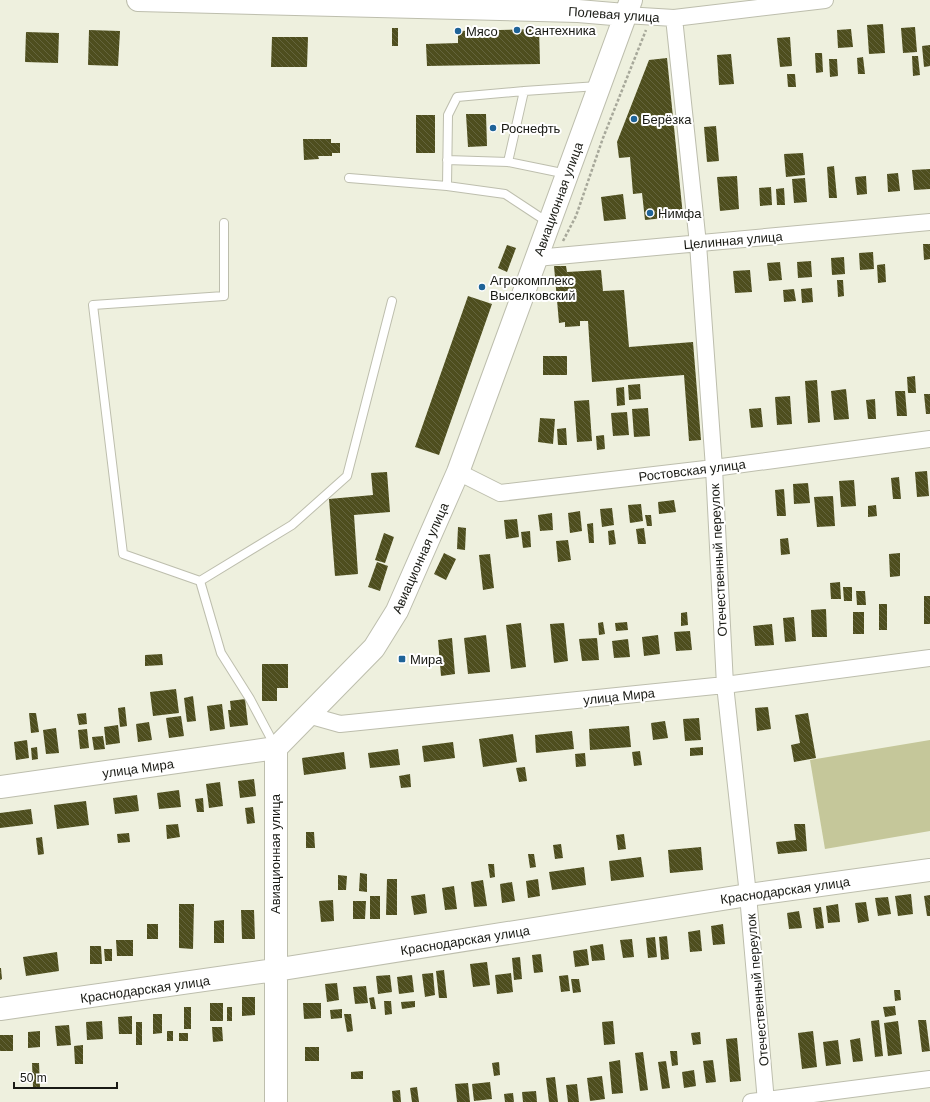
<svg xmlns="http://www.w3.org/2000/svg" width="930" height="1102" font-family="Arial,sans-serif">
<style>
.green{fill:#c5c79a}
.building{fill:url(#building-back-hatch)}
.lines{fill:none;stroke-linecap:round;stroke-linejoin:round}
.lane-casing{stroke:#bdbead;stroke-width:10}
.street-casing{stroke:#bdbead;stroke-width:18}
.secondary-casing{stroke:#bdbead;stroke-width:24}
.path{stroke:#a7a89a;stroke-width:2.5;stroke-dasharray:3 2;stroke-linecap:butt}
.lane{stroke:#fff;stroke-width:8}
.street{stroke:#fff;stroke-width:16}
.secondary{stroke:#fff;stroke-width:22}
.poi-dot{fill:#1f6398;stroke:#fff;stroke-width:1.5}
.labels{text-anchor:middle;stroke-width:4;stroke-linejoin:round;paint-order:stroke}
.street-label{font-size:13px;fill:#191a14;stroke:#fff}
.poi-label{font-size:13px;fill:#191a14;stroke:#fff;text-anchor:start}
</style>
<defs>
<pattern id="building-back-hatch" width="6" height="6" patternUnits="userSpaceOnUse"><rect width="6" height="6" fill="#4e4e1e"/><path d="M-1 5l2 2M0 0l6 6M5-1l2 2" fill="none" stroke="#64643d"/></pattern>
</defs>
<rect width="100%" height="100%" fill="#eef0de"/>
<path class="green" d="M930,740V831L825,849L810,760Z"/>
<path class="building" d="M883,24L885,53L869,54L867,25Z
M915,27L917,52L903,53L901,28Z
M392,28H398V46H392Z
M539,29L540,64L427,66L426,44L458,43V31Z
M851,29L853,47L838,48L837,30Z
M89,30L120,31L118,66L88,65Z
M26,32L59,33L58,63L25,62Z
M272,37H308L307,67H271Z
M790,37L792,66L780,67L777,38Z
M930,45V66L924,67L922,46Z
M815,53H822L823,72L816,73Z
M731,54L734,84L719,85L717,55Z
M912,56H918L920,75L913,76Z
M863,57L865,74H858L857,58Z
M667,58L683,216L645,220L642,193L633,194L630,157L619,158L617,142L649,60Z
M829,59H837L838,76L830,77Z
M787,74H795L796,87H788Z
M466,114H486L487,146L468,147Z
M416,115H435V153H416Z
M716,126L719,161L707,162L704,127Z
M303,139H331V143H340V153H332V156H318L319,159L304,160Z
M803,153L805,175L786,177L784,154Z
M834,166L837,198H829L827,167Z
M930,169V189L914,190L912,170Z
M898,173L900,191L888,192L887,174Z
M737,176L739,209L720,211L717,177Z
M866,176L867,194L857,195L855,177Z
M805,178L807,202L794,203L792,179Z
M771,187L772,205L760,206L759,188Z
M784,188L785,205H777L776,189Z
M623,194L626,219L604,221L601,197Z
M923,244H930V259L924,260Z
M507,245L516,248L507,272L498,268Z
M873,252L874,269L860,270L859,253Z
M844,257L845,274L832,275L831,258Z
M811,261L812,277L798,278L797,262Z
M780,262L782,280L769,281L767,263Z
M885,264L886,282L878,283L877,265Z
M554,266H566L567,272L601,270L603,291L624,290L629,347L693,342L701,440L689,441L684,375L592,382L588,321H580V326L565,327V322L559,323Z
M750,270L752,292L735,293L733,271Z
M837,280H843L844,296L838,297Z
M812,288L813,302L802,303L801,289Z
M794,289L796,301L784,302L783,290Z
M468,296L492,304L439,455L415,447Z
M543,356H567V375H543Z
M915,376L916,393H908L907,377Z
M817,380L820,422L808,423L805,381Z
M640,384L641,399L629,400L628,385Z
M624,387L625,405L617,406L616,388Z
M846,389L849,419L834,420L831,391Z
M895,391H905L907,416H897Z
M924,394H930V414H926Z
M790,396L792,424L777,425L775,397Z
M875,399L876,419H868L866,400Z
M589,400L592,441L577,442L574,401Z
M648,408L650,436L634,437L632,409Z
M761,408L763,427L751,428L749,409Z
M627,412L629,435L613,436L611,413Z
M540,418L555,419L553,444L538,442Z
M566,428L567,445H558L557,429Z
M604,435L605,449L597,450L596,436Z
M927,471L929,496L917,497L915,472Z
M387,472L390,512L354,515L358,574L335,576L329,499L373,495L371,473Z
M899,477L901,499H893L891,478Z
M854,480L856,506L841,507L839,481Z
M808,483L810,503L794,504L793,484Z
M784,489L786,516H777L775,490Z
M833,496L835,526L817,527L814,497Z
M674,500L676,512L659,514L658,502Z
M641,504L643,521L630,523L628,505Z
M876,505L877,516L868,517V506Z
M612,508L614,525L602,527L600,509Z
M580,511L582,531L570,533L568,513Z
M552,513L553,530L540,531L538,515Z
M645,515H651L652,526H647Z
M517,519L519,537L506,539L504,520Z
M593,523L594,543H589L587,524Z
M458,527L466,528L465,550L457,549Z
M644,528L646,544H638L636,529Z
M614,530L616,544L609,545L608,531Z
M530,531L531,547L523,548L521,532Z
M384,533L394,537L385,563L375,560Z
M788,538L790,554L781,555L780,539Z
M568,540L571,560L558,562L556,541Z
M444,553L456,559L446,580L434,574Z
M900,553V576L890,577L889,554Z
M490,554L494,588L483,590L479,555Z
M377,562L388,566L380,591L368,587Z
M840,582L841,599H831L830,583Z
M843,587H852V601H844Z
M856,591H865L866,605H857Z
M924,596H930V624H924Z
M879,604H887V630H879Z
M826,609L827,637H812L811,610Z
M687,612L688,625L681,626V613Z
M853,612H864V634H853Z
M794,617L796,641L785,642L783,618Z
M603,622L605,634L599,635L598,623Z
M627,622L628,630L616,631L615,623Z
M521,623L526,667L511,669L506,625Z
M564,623L568,661L554,663L550,624Z
M772,624L774,645L755,646L753,626Z
M690,631L692,650L676,651L674,632Z
M486,635L490,672L468,674L464,638Z
M658,635L660,654L644,656L642,637Z
M452,638L455,674L441,676L438,640Z
M597,638L599,660L582,661L579,639Z
M628,639L630,657L614,658L612,641Z
M162,654L163,665L145,666V655Z
M262,664H288V688H277V701H262Z
M176,689L179,713L153,716L150,692Z
M193,696L196,721L187,722L184,698Z
M245,699L248,725L230,727L228,710H231L230,701Z
M222,704L225,729L210,731L207,706Z
M125,707L127,726L120,727L118,708Z
M768,707L771,729L757,731L755,708Z
M29,713H36L39,732L31,733Z
M86,713L87,724L79,725L77,714Z
M808,713L816,758L794,762L791,745L800,743L795,715Z
M181,716L184,736L169,738L166,718Z
M699,718L701,740L685,741L683,719Z
M665,721L668,738L653,740L651,723Z
M149,722L152,740L138,742L136,724Z
M118,725L120,743L106,745L104,727Z
M629,726L631,747L590,750L589,729Z
M56,728L59,753L46,754L43,730Z
M87,729L89,748L80,749L78,730Z
M572,731L574,749L536,753L535,735Z
M513,734L517,762L483,767L479,739Z
M103,736L105,749L94,750L92,737Z
M27,740L29,758L16,760L14,742Z
M453,742L455,758L424,762L422,746Z
M37,747L38,759L32,760L31,748Z
M703,747V755L690,756V748Z
M398,749L400,765L370,768L368,753Z
M640,751L642,765L634,766L632,752Z
M344,752L346,769L304,775L302,758Z
M585,753L586,766L576,767L575,754Z
M525,767L527,781L519,782L516,768Z
M410,774L411,787L401,788L399,776Z
M254,779L256,796L240,798L238,781Z
M220,782L223,806L209,808L206,784Z
M179,790L181,807L159,809L157,793Z
M137,795L139,811L115,814L113,798Z
M203,798L204,812H197L195,799Z
M86,801L89,825L57,829L54,805Z
M253,807L255,823L247,824L245,808Z
M31,809L33,824L0,828V813Z
M178,824L180,837L167,839L166,825Z
M794,824H805L807,851L778,854L776,842L796,840Z
M306,832H314L315,848H306Z
M129,833L130,842L118,843L117,834Z
M624,834L626,849L618,850L616,835Z
M42,837L44,854L38,855L36,838Z
M561,844L563,858L555,859L553,845Z
M701,847L703,870L670,873L668,850Z
M528,854H534L536,867L530,868Z
M641,857L644,877L611,881L609,861Z
M488,864H494L495,877L490,878Z
M584,867L586,885L552,890L549,872Z
M360,873L367,874V892L359,891Z
M338,875L347,876L346,890H338Z
M387,879H397V915H386Z
M538,879L540,896L528,898L526,881Z
M483,880L487,906L474,907L471,882Z
M512,882L515,901L502,903L500,884Z
M454,886L457,909L445,910L442,888Z
M425,894L427,913L414,915L411,896Z
M911,894L913,914L898,916L895,896Z
M930,895V916H927L924,896Z
M370,896H380V919H370Z
M888,897L891,914L878,916L875,898Z
M333,900L334,921L321,922L319,901Z
M353,901H366L365,919H353Z
M866,902L869,921L858,923L855,903Z
M179,904H194L193,949L179,948Z
M838,904L840,922L828,923L826,906Z
M821,907L824,928L816,929L813,908Z
M241,910H254L255,939H242Z
M799,911L802,928L789,929L787,913Z
M224,920V943H214V921Z
M147,924H158V939H147Z
M723,924L725,944L713,945L711,926Z
M700,930L702,951L690,952L688,932Z
M667,936L669,959L661,960L659,937Z
M655,937L657,957L648,958L646,938Z
M632,939L634,957L623,958L620,940Z
M116,940H133V956H117Z
M603,944L605,960L592,961L590,946Z
M90,946H101L102,964H90Z
M104,949H112V961H105Z
M587,949L589,965L575,967L573,951Z
M57,952L59,971L26,976L23,957Z
M541,954L543,972L534,973L532,955Z
M520,957L522,979L514,980L512,958Z
M487,962L490,985L473,987L470,964Z
M0,968H1L2,979L0,980Z
M444,970L447,998H439L436,971Z
M433,973L435,995L425,997L422,974Z
M511,973L513,992L497,994L495,975Z
M390,975L392,992L378,994L376,976Z
M412,975L414,992L399,994L397,977Z
M568,975L570,991L561,992L559,976Z
M571,979H579L581,992L573,993Z
M337,983L339,1000L327,1002L325,984Z
M366,986L368,1003L355,1004L353,987Z
M894,990H900L901,1000L895,1001Z
M242,997H255V1015L242,1016Z
M374,997L376,1009H371L369,998Z
M384,1001H391L392,1014L385,1015Z
M415,1001V1007L402,1009L401,1002Z
M210,1003H223V1021H210Z
M303,1003H321V1018L304,1019Z
M895,1006L896,1015L885,1017L883,1007Z
M184,1007H191V1029H184Z
M227,1007H232V1021H227Z
M342,1009V1018L331,1019L330,1010Z
M153,1014H162V1033L153,1034Z
M344,1014H351L353,1031L347,1032Z
M132,1016V1034H119L118,1017Z
M879,1020L883,1056L875,1057L871,1021Z
M918,1020H926L930,1051L922,1052Z
M102,1021L103,1039L87,1040L86,1022Z
M613,1021L615,1044L604,1045L602,1022Z
M898,1021L902,1054L888,1056L884,1023Z
M136,1022H142V1045H136Z
M69,1025L71,1045L57,1046L55,1026Z
M212,1027H222L223,1041L213,1042Z
M40,1031V1047L28,1048V1032Z
M167,1031H173V1041H167Z
M813,1031L817,1067L802,1069L798,1033Z
M700,1032L701,1044L693,1045L691,1033Z
M179,1033H188V1041H179Z
M0,1035H13V1051H0Z
M737,1038L741,1081L730,1082L726,1039Z
M860,1038L863,1061L853,1062L850,1040Z
M838,1040L841,1064L826,1066L823,1042Z
M83,1045V1064H75L74,1046Z
M305,1047H319V1061H305Z
M670,1051H677L678,1065L672,1066Z
M643,1052L648,1090L640,1091L635,1053Z
M620,1060L623,1093L612,1094L609,1062Z
M713,1060L716,1082L706,1083L703,1061Z
M666,1061L670,1088L662,1089L658,1062Z
M499,1062L500,1075L494,1076L492,1063Z
M32,1063H39L40,1087H33Z
M694,1070L696,1086L684,1088L682,1072Z
M363,1071V1079H351V1072Z
M602,1076L605,1099L590,1101L587,1078Z
M555,1077L558,1102H549L546,1078Z
M490,1082L492,1099L474,1101L472,1084Z
M468,1083L470,1102H457L455,1084Z
M577,1084L579,1102H568L566,1085Z
M417,1087L419,1102H412L410,1088Z
M400,1090L401,1102H393L392,1091Z
M536,1091L537,1102H523L522,1092Z
M513,1093L514,1102H505L504,1094Z"/>
<g class="lines">
<g class="lane-casing">
<path id="lane" d="M447,160L508,162L567,174
M508,162L524,91
M349,178L447,186L505,194L549,223
M447,186L448,115L457,97L524,91L598,86
M224,223V296L93,305L123,554L200,581L292,525L347,476L392,301
M200,581L221,653L250,699L275,746"/>
</g>
<g class="street-casing">
<path id="street" d="M625,15L674,18L825,0
M674,18L698,244L714,468L725,685L748,895L766,1102
M536,258L930,222
M458,472L500,493L714,468L930,439
M308,715L340,724L725,685L930,658
M751,1102L930,1079"/>
</g>
<g class="secondary-casing">
<path id="secondary" d="M138,0L578,11L625,15
M0,787L276,748
M0,1009L275,970L748,895L930,870
M276,1102V748L374,648L397,611L458,472L631,0"/>
</g>
<path class="path" d="M563,241L576,216L603,138L646,30"/>
<use href="#lane" class="lane"/>
<use href="#street" class="street"/>
<use href="#secondary" class="secondary"/>
</g>
<g class="poi-dot">
<circle cx="517" cy="30" r="4"/>
<circle cx="458" cy="31" r="4"/>
<circle cx="634" cy="119" r="4"/>
<circle cx="493" cy="128" r="4"/>
<circle cx="650" cy="213" r="4"/>
<circle cx="482" cy="287" r="4"/>
<rect x="398" y="655" width="8" height="8" rx="2"/>
</g>
<g class="labels">
<g class="street-label">
<text transform="translate(614 14) rotate(4)" y="5">Полевая улица</text>
<text transform="translate(558 199) rotate(-70)" y="5">Авиационная улица</text>
<text transform="translate(733 240) rotate(-5)" y="5">Целинная улица</text>
<text transform="translate(692 470) rotate(-7)" y="5">Ростовская улица</text>
<text transform="translate(420 558) rotate(-66)" y="5">Авиационная улица</text>
<text transform="translate(718 560) rotate(-93)" y="5">Отечественный переулок</text>
<text transform="translate(619 696) rotate(-6)" y="5">улица Мира</text>
<text transform="translate(138 768) rotate(-8)" y="5">улица Мира</text>
<text transform="translate(275 854) rotate(-90)" y="5">Авиационная улица</text>
<text transform="translate(785 890) rotate(-8)" y="5">Краснодарская улица</text>
<text transform="translate(465 940) rotate(-9)" y="5">Краснодарская улица</text>
<text transform="translate(145 989) rotate(-8)" y="5">Краснодарская улица</text>
<text transform="translate(757 990) rotate(-95)" y="5">Отечественный переулок</text>
</g>
<g class="poi-label">
<text x="525" y="35">Сантехника</text>
<text x="466" y="36">Мясо</text>
<text x="642" y="124">Берёзка</text>
<text x="501" y="133">Роснефть</text>
<text x="658" y="218">Нимфа</text>
<text x="490" y="285">Агрокомплекс<tspan x="490" dy="15">Выселковский</tspan></text>
<text x="410" y="664">Мира</text>
</g>
</g>
<path d="M14 1082v6h103v-6" fill="none" stroke="#191a14" stroke-width="2"/>
<text x="20" y="1082" font-size="12" fill="#191a14" stroke="#ffffff" stroke-width="3" paint-order="stroke">50 m</text>
</svg>
